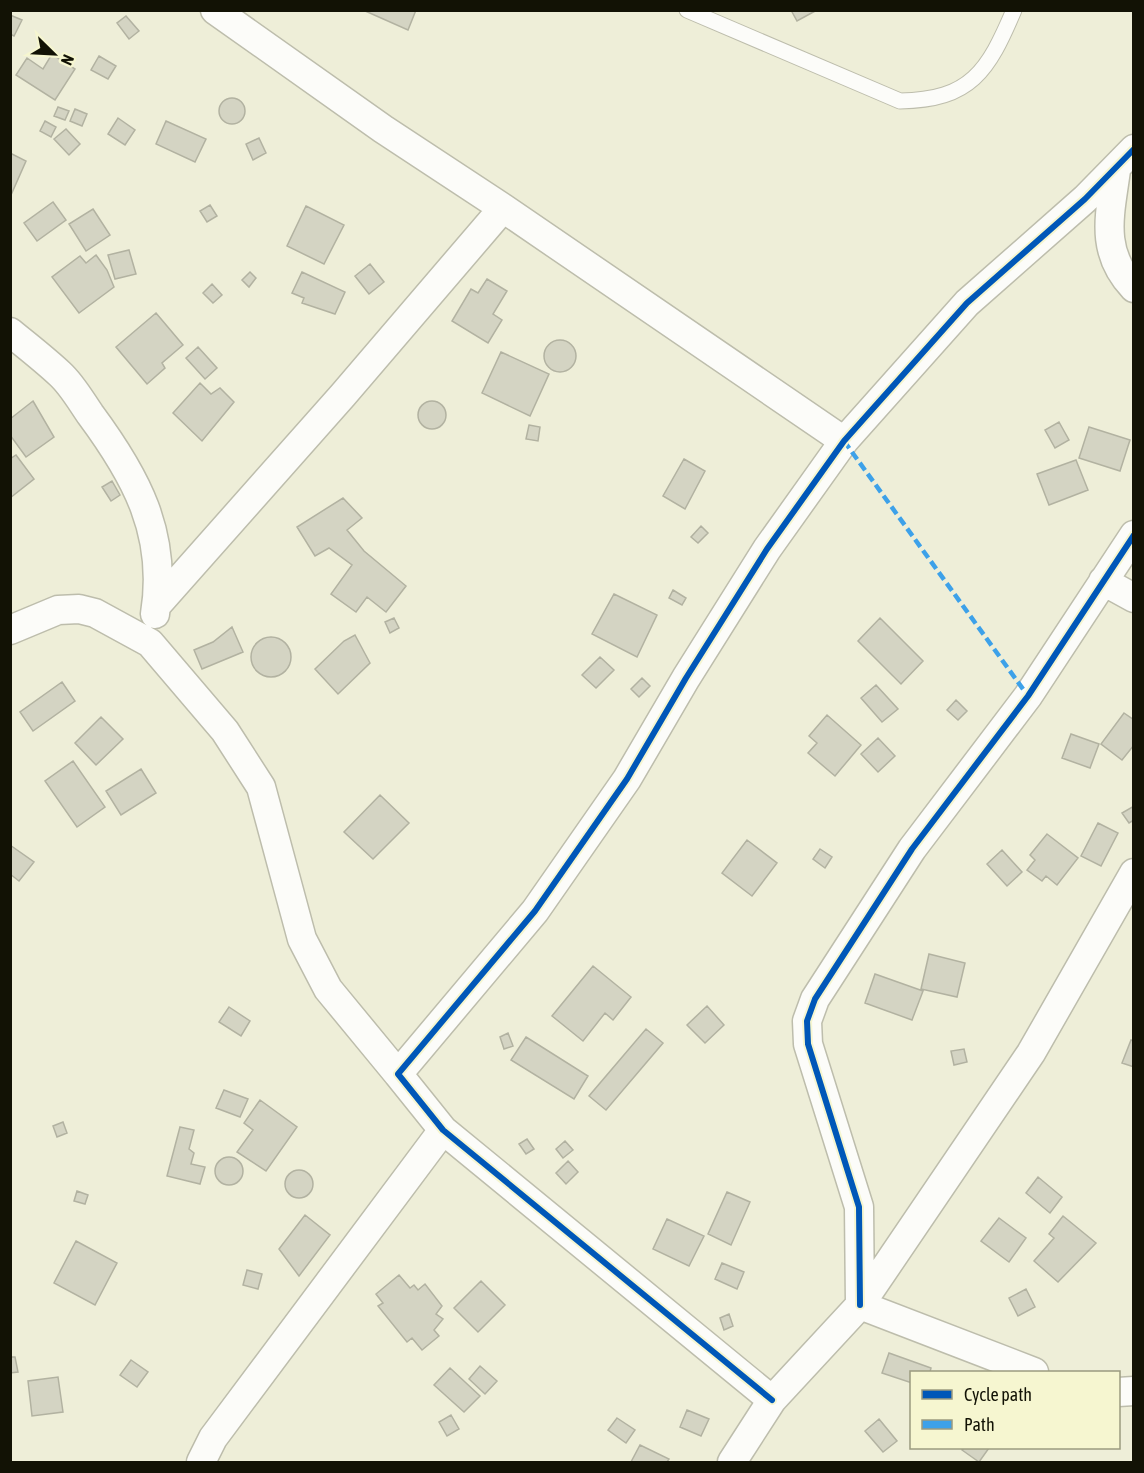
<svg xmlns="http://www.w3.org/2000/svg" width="1144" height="1473" font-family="'Asap Condensed',sans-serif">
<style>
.building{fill:#d4d4c3;stroke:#b2b2a1;stroke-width:1.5}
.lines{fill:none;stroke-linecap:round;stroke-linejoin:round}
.lane-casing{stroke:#bdbdac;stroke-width:17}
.street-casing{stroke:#bdbdac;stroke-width:31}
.lane{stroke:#fcfcf9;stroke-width:15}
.street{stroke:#fcfcf9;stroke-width:28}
.quiet{stroke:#3da1e9;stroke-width:4.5;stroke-dasharray:9 4.5;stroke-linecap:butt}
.cycleway-casing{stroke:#f6f6d0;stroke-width:10}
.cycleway{stroke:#0057b8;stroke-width:6}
</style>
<rect width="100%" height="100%" fill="#eeeed8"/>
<path class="building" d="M363,10H416L408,30Z
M791,10H817L797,21Z
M10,15L22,20L14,36L10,34Z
M126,16L139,31L129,39L117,23Z
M52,54L75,69L55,100L16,75L27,58L43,69Z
M99,56L116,66L108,79L91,70Z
M219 111a13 13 0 1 1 26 0a13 13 0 1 1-26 0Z
M58,107L69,111L65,120L54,116Z
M75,109L87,114L82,126L70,121Z
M118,118L135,130L125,145L108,134Z
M45,121L56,127L51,137L40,131Z
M166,121L206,139L195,162L156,144Z
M66,129L80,144L69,155L54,139Z
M259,138L266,153L253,160L246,144Z
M10,153L26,161L11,195H10Z
M53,202L66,220L37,241L24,223Z
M210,205L217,216L207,222L200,211Z
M306,206L344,225L324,264L287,246Z
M93,209L110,235L86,251L69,224Z
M129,250L136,274L115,279L108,255Z
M96,255L107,270L114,287L79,313L52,277L80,256L86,263Z
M370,264L384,282L369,294L355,276Z
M250,272L256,278L249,287L242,280Z
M302,272L345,292L335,314L302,303L304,298L292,293Z
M487,279L507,291L493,314L502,320L488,343L452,321L471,289L478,293Z
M212,284L222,295L213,303L203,293Z
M156,313L183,345L162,363L165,368L147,384L116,347Z
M544 356a16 16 0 1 1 32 0a16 16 0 1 1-32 0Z
M198,347L217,368L205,379L186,358Z
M501,352L549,374L530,416L482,393Z
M200,383L211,394L220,388L234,402L202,441L173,413Z
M418 415a14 14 0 1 1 28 0a14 14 0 1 1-28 0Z
M33,401L54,437L26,457L10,435V419Z
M1059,422L1069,440L1055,448L1045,430Z
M529,425L540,427L538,441L526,439Z
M1089,427L1130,440L1120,471L1079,458Z
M16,455L34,479L10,498V459Z
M684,459L705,471L685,509L663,496Z
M1076,460L1088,490L1049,505L1037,474Z
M112,481L120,495L111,501L102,487Z
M343,498L362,518L347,530L364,551L406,586L386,612L367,597L356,612L331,594L352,565L329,548L315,556L297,527Z
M701,526L708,533L698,543L691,537Z
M673,590L686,598L682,605L669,598Z
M614,594L657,615L637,657L592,634Z
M394,618L399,628L390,633L385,622Z
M880,618L923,661L901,684L858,641Z
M232,627L243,652L202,669L194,650L213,642Z
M355,635L370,663L338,694L315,669L344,641Z
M251 657a20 20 0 1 1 40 0a20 20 0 1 1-40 0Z
M600,657L614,670L596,688L582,675Z
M642,678L650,686L639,697L631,689Z
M62,682L75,701L33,731L20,712Z
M876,685L898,709L882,722L861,698Z
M956,700L967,711L958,720L947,710Z
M1124,713L1134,720V745L1122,760L1101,744Z
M827,715L861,745L835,776L808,753L817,743L809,736Z
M101,717L123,739L96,765L75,743Z
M1071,734L1099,744L1090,768L1062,758Z
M878,738L895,756L878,772L861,754Z
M73,761L105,807L77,827L45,781Z
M141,769L156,793L121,815L106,791Z
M380,795L409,823L373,859L344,832Z
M1134,806V820L1129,823L1122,813Z
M1098,823L1118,833L1101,866L1081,856Z
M1047,834L1078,858L1057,885L1046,876L1042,881L1027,870L1035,860L1030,855Z
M747,840L777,863L752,896L722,873Z
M10,845L34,862L19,881L10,874Z
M820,849L832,857L825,868L813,859Z
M1002,850L1022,872L1007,886L987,864Z
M929,954L965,963L957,997L921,989Z
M593,966L631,997L613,1020L605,1013L583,1041L552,1016Z
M875,974L923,991L912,1020L865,1003Z
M707,1006L724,1025L705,1043L687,1025Z
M229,1007L250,1021L241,1036L219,1022Z
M646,1029L663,1043L606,1110L589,1096Z
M508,1033L513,1046L504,1049L500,1037Z
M526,1037L588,1076L574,1099L511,1060Z
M1131,1040L1134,1041V1067L1122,1063Z
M964,1049L967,1062L954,1065L951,1051Z
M224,1090L248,1099L240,1117L216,1108Z
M260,1100L297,1127L266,1171L237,1152L253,1130L244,1123Z
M63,1122L67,1133L57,1137L53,1126Z
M180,1127L194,1130L189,1149L194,1153L191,1164L205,1167L200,1184L167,1176Z
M527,1139L534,1149L526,1154L519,1144Z
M565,1141L573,1150L563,1158L556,1149Z
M215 1171a14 14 0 1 1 28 0a14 14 0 1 1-28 0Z
M568,1161L578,1172L566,1184L556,1173Z
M285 1184a14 14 0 1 1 28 0a14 14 0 1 1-28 0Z
M1038,1177L1062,1197L1050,1213L1026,1193Z
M77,1191L88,1195L85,1204L74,1201Z
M727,1192L750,1202L731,1245L708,1234Z
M305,1215L330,1235L299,1276L279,1249Z
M1063,1216L1096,1243L1058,1282L1034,1261L1054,1238L1049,1234Z
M999,1218L1026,1238L1009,1262L981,1241Z
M667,1219L704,1236L689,1266L653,1249Z
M76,1241L117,1263L95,1305L54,1283Z
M722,1263L744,1272L737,1289L715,1279Z
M247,1270L262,1274L258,1289L243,1285Z
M399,1275L410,1288L414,1285L418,1290L425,1284L442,1306L436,1314L443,1319L434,1330L439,1336L422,1350L412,1338L407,1342L378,1306L383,1303L376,1294Z
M481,1281L505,1305L478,1332L454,1308Z
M1026,1289L1035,1307L1018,1316L1009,1298Z
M729,1314L733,1326L724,1330L720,1318Z
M889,1353L931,1368L930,1372H912V1383L882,1373Z
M10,1357H15L18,1372L10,1373Z
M131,1360L148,1372L137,1387L120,1375Z
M480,1366L497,1381L485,1394L469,1379Z
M450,1368L480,1396L464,1412L434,1385Z
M58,1377L63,1412L32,1416L28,1381Z
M687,1410L709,1419L701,1436L680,1427Z
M451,1415L459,1429L447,1436L439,1422Z
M617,1418L635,1430L626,1443L608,1430Z
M879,1419L897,1441L883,1452L865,1431Z
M640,1445L669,1459L667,1462H631Z
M964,1448H989L979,1462L962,1450Z"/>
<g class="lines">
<g class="lane-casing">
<path id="lane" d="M687,10L900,101C971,100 988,71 1014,10"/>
</g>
<g class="street-casing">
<path id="street" d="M215,10L383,129L503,208L844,441
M1116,170C1110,215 1099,251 1134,288
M10,332C27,346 44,359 60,374C72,385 81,401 90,414C136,476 168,534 155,614
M1103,581L1134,598
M156,606L343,395L503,208
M10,630L58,610L79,609L95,613L150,643L225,731L261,787L302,939L328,989L398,1074
M860,1305L859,1207L808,1044L807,1021L815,999L912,849L1028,696L1134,535
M860,1305L1034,1372
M1118,1392L1134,1391
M772,1400L443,1130L398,1074L535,911L627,779L686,678L767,549L844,441L967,303L1085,199L1134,149
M201,1462L213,1438L443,1130
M732,1462L772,1400L860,1305L1031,1053L1134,873"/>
</g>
<use href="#lane" class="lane"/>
<use href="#street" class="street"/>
<path class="quiet" d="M844,441L1028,696"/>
<g class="cycleway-casing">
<path id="cycleway" d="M860,1305L859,1207L808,1044L807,1021L815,999L912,849L1028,696L1134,535
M772,1400L443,1130L398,1074L535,911L627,779L686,678L767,549L844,441L967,303L1085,199L1134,149"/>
</g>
<use href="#cycleway" class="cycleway"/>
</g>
<rect width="1144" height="1473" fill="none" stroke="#121205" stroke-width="24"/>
<rect x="910" y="1371" width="210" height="78" fill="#f6f6d0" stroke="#9b9b7f" stroke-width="1.5"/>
<rect x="922" y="1390" width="30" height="9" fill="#0057b8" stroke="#9b9b7f" stroke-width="1.5"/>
<text x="964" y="1401" font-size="18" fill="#121205">Cycle path</text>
<rect x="922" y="1420" width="30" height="9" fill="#3da1e9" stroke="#9b9b7f" stroke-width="1.5"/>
<text x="964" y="1431" font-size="18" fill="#121205">Path</text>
<g transform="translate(54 54) rotate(114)" stroke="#f6f6d0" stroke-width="4.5" paint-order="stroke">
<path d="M0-4.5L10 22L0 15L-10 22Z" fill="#121205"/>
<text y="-9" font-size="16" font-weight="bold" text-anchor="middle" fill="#121205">N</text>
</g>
</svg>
